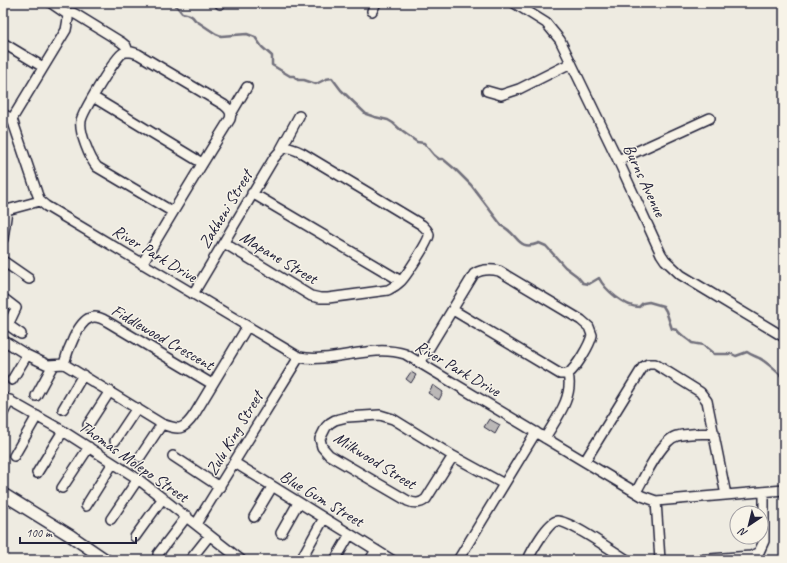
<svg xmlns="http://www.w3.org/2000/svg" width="787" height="563" font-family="Caveat,sans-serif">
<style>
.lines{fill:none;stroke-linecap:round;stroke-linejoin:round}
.stream{stroke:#716f7b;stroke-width:2.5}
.building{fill:#bbb8b7;stroke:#22223b}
.minor-casing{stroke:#22223b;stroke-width:12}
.major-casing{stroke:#22223b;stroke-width:14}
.minor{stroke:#f7f3e8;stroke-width:9}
.major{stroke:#f7f3e8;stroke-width:11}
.labels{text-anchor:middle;stroke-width:3;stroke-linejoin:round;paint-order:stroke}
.street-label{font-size:17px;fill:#22223b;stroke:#f7f3e8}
</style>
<rect width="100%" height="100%" fill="#eeebe1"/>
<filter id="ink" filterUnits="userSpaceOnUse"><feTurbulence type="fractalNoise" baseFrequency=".025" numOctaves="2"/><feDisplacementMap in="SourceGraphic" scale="8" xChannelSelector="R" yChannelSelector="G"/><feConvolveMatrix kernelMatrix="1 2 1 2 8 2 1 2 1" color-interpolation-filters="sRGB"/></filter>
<g filter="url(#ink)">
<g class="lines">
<path class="stream" d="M174,3L182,13C188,14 192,15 195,20L216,34L221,36L247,34L255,37L262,47L272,56V65L290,76H294L298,80H304L316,84L326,79L332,78L341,90L366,114L375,117L388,120L393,123L403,132L417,142L424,143L434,155L439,159H443L456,170L471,185L502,226C519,234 517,252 539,243L546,246L565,267L577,276L583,283L589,284L599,278C605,290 625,307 639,307L643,303L649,302L663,306L666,311L672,329L677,330C681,336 687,338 692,343L703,345L714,354H732L736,356L747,352C751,355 755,356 759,358C764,360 780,374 784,379"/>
</g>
<path class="building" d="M411,372L416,375L411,383L406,379Z
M433,385L443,392L439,400L428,393Z
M489,419L500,425L495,434L484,427Z"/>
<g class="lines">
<g class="minor-casing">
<path id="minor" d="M51,3L67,14
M514,3L546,23L560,40L618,160L661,254L665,260L681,275L784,337
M220,4V3
M372,11L376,3
M67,14L73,13L77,15L121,42L126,46L128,52
M3,43L43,67
M487,91L501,95L519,89L571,63
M93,97L202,163
M3,114L12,119L37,193L40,201L46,206L299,357C333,364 370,343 405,354L642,496L656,501L784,490
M231,114L247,87
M12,119L66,30L68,19L67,14
M281,149L299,116
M618,160L710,118
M252,193L401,281
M3,211L40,201
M3,239L7,210
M3,261L29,279
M142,264C171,215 200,167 230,119C232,112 229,109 224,105L138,54C133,52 128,50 123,53C116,56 82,113 81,121C79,132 90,159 97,167L173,212
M193,294L274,158C284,145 288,146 302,153L422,225C425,228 429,231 429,235C429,241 406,276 401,281C397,285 392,288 388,290L328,298H320L311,296L224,243
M3,298L16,308L8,325L21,334
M3,340L27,355L48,365L64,364
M420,363L474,274C482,269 490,269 499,271L581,320L589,327L592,335C590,345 576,368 568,374H560L453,310
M12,380L27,355
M212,384L108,322C103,319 96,315 90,318C78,322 67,352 64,364L162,424C179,430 183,431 194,415L247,327
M36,396L53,365
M3,397L63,431L138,479L241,560
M63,409L83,375
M3,413L10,400
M88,425L110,391
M545,438C556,419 574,397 568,374
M115,441L137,408
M14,456L37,416
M173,456L220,487
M453,456L426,499C420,504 415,504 408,501L329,455L322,447L320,439L326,427L330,423L335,420L347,417L380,415L393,419L453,456L504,484
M140,457L162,424
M585,461L643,367L648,364H655L700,392L707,401L726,495
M235,463L392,560
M37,473L63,431
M62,488L89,447
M636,492C644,478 662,439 677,436C689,433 703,434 714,433
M656,501L660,560
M86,506L113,463
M254,517L272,487
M111,519L138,479
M196,524L299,357
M281,533L298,503
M135,537L163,498
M158,554L187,516
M304,554L324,518
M190,560L209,536
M335,560L350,534
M370,560L376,550
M458,560L536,432
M528,560C531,552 548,522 557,521C569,520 614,552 627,560
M696,560L751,556L759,552L764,541V492"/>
</g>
<g class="major-casing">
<path id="major" d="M3,494L71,536L106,560"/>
</g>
<use href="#minor" class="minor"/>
<use href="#major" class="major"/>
</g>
</g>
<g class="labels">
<g class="street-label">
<text transform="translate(645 180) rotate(65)" y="6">Burns Avenue</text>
<text transform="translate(225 209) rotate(-59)" y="6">Zakheni Street</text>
<text transform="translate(155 253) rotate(31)" y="6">River Park Drive</text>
<text transform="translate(279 257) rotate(31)" y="6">Mapane Street</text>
<text transform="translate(163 337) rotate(30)" y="6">Fiddlewood Crescent</text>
<text transform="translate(458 368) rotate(30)" y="6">River Park Drive</text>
<text transform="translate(234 433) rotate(-59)" y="6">Zulu King Street</text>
<text transform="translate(375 460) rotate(32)" y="6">Milkwood Street</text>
<text transform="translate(134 461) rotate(35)" y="6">Thomas Molepo Street</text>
<text transform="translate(322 498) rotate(31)" y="6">Blue Gum Street</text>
</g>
</g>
<rect width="787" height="563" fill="none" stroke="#f7f3e8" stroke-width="16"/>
<rect x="8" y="8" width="771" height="547" fill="none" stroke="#22223b" stroke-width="1.5" filter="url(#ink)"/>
<g transform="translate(749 525) rotate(215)"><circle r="19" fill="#f7f3e8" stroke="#a29fa3"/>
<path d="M0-3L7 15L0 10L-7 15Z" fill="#22223b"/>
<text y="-6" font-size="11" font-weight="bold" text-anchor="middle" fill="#22223b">N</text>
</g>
<path d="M20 537v6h116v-6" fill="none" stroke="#22223b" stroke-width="2"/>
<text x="26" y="537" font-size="12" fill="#22223b" stroke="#f7f3e8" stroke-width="3" paint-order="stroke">100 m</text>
</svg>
